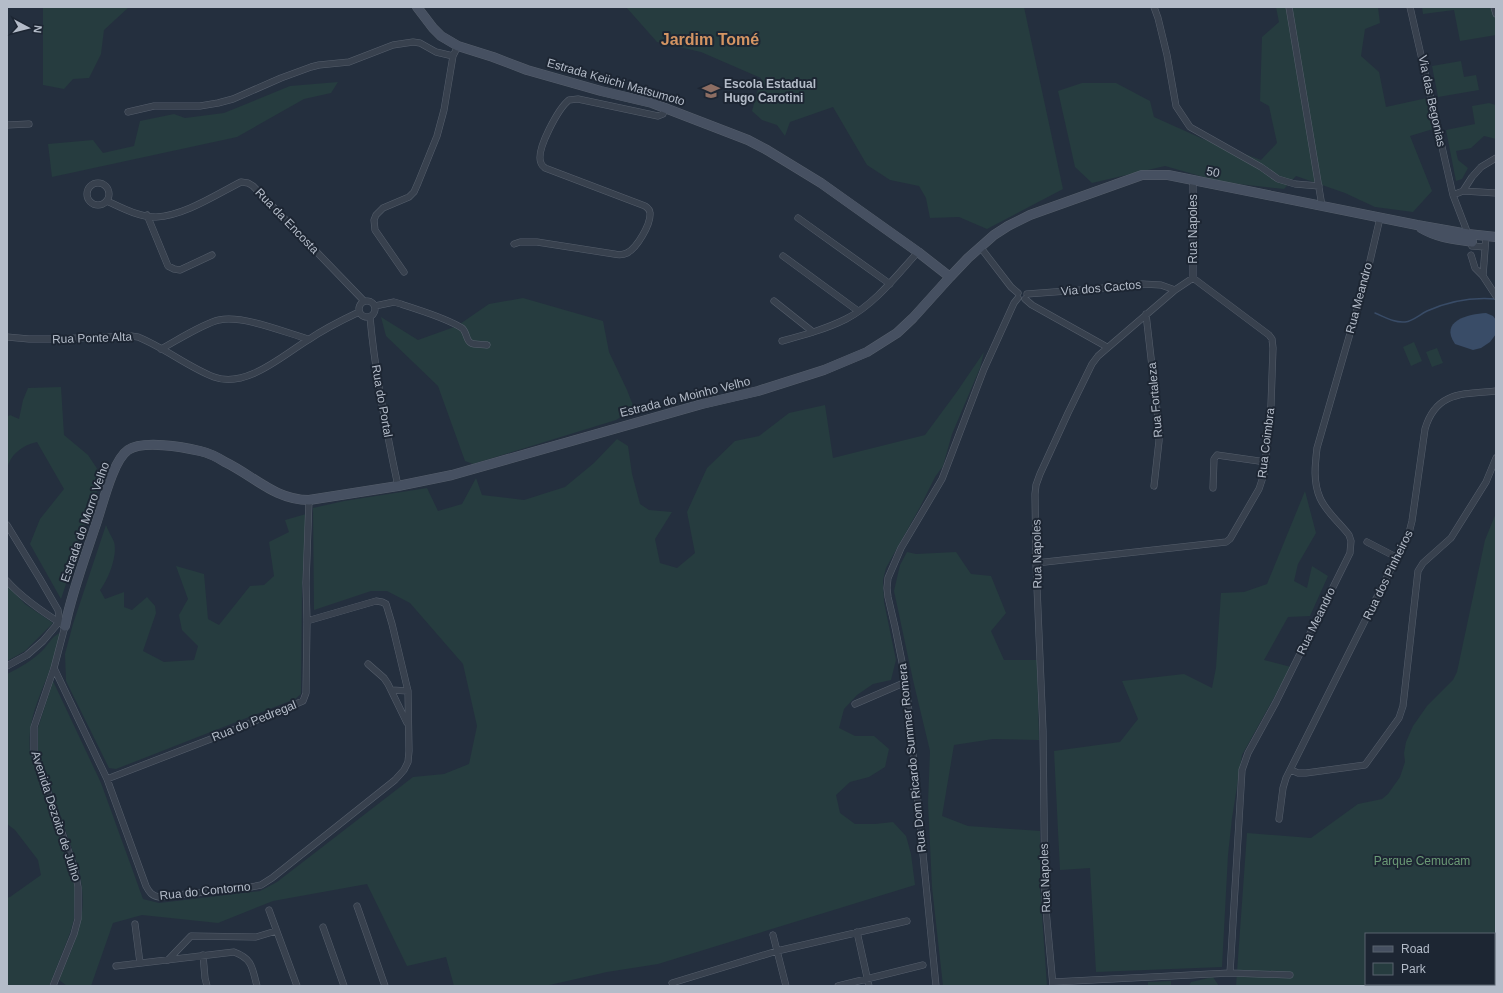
<svg xmlns="http://www.w3.org/2000/svg" width="1503" height="993" font-family="Arial,sans-serif">
<style>
.green{fill:#263c3f;fill-rule:evenodd}
.water{fill:#394c67}
.lines{fill:none;stroke-linecap:round;stroke-linejoin:round}
.stream{stroke:#394c67;stroke-width:1.5}
.street-casing{stroke:#565f6c;stroke-width:7}
.secondary-casing{stroke:#565f6c;stroke-width:10}
.street{stroke:#38414e;stroke-width:6}
.secondary{stroke:#465061;stroke-width:9}
.labels{text-anchor:middle;stroke-width:4;stroke-linejoin:round;paint-order:stroke}
.street-label{font-size:12px;fill:#b4bcc9;stroke:#1d2633}
.poi-label{font-size:12px;font-weight:bold;fill:#b4bcc9;stroke:#1d2633;text-anchor:start}
.park-label{font-size:12px;fill:#6b9a76;stroke:#1d2633}
.district-label{font-size:16px;font-weight:bold;fill:#d59563;stroke:#1d2633}
</style>
<rect width="100%" height="100%" fill="#242f3e"/>
<path class="green" d="M43,7H129L104,30L101,54L89,78L73,79L64,89L43,85Z
M626,7H1024L1063,189L987,229L959,217L930,218L926,198L919,186L890,180L867,165L833,107L790,122L785,136L777,125L762,120L752,111L761,78L701,52L657,42Z
M1276,7H1378L1380,23L1365,29L1361,56L1379,72L1386,107L1427,98L1433,129L1410,136L1432,191L1413,212L1375,207L1345,193L1296,176L1284,189L1221,182L1165,166L1092,183L1075,167L1058,91L1082,83H1116L1150,101L1154,117L1203,139L1261,160L1277,143L1269,106L1260,101L1262,37L1279,22Z
M1422,7H1494L1496,19V35L1460,41L1454,10L1423,14Z
M1461,61L1464,77L1476,75L1479,90L1438,97L1432,66Z
M338,82L331,93L304,99L237,137L52,177L48,144L93,140L103,153L134,146L140,121L174,114L185,118L224,113L290,86Z
M1489,103L1496,105V139L1484,136L1471,148L1456,151L1458,160L1468,168L1462,179L1456,181L1446,130L1475,124L1472,106Z
M523,298L603,321L609,352L627,390L634,408L616,420L473,464L465,461L438,386L386,336L381,317L418,340L457,326L489,304Z
M1414,342L1422,361L1411,366L1403,347Z
M1437,348L1443,363L1432,367L1426,352Z
M984,352L980,368L952,434L943,466L935,477L920,507L886,568L883,580L884,602L896,660L891,680L873,684L857,695L844,709L839,728L855,736H874L889,749L885,767L869,777L850,782L836,795L840,813L855,824H875L893,822L906,836L911,854L915,885L658,964L607,972L545,986H454L446,957L407,966L367,884L273,901L218,923L142,915L113,923L91,986H67L59,980C77,937 89,917 79,869L38,751V728L53,681L101,783L143,899L159,903L260,891L277,882L413,777L444,774L469,764L477,726L463,664L410,603L387,591H371L314,610L313,508L344,501L427,488L438,511L462,504L476,478L482,495L524,500L565,487L594,463L617,439L628,446L632,474L640,504L649,510L672,512L655,539L660,563L677,568L695,553L687,512L707,468L735,441L759,436L789,413L825,405L833,458L925,435L956,393Z
M61,387L64,435L88,455L102,476L61,599L30,544L40,519L64,489L37,442C22,445 10,455 7,469V417L10,415L19,419L23,400L28,388Z
M1305,491L1316,533L1298,564L1294,581L1307,588L1312,566L1328,576L1310,616L1288,617L1264,660L1291,667L1242,755L1232,818L1228,855L1222,967L1096,972L1090,868L1060,870L1054,751L1120,742L1138,719L1122,681L1184,674L1212,688L1216,668L1221,593L1244,592L1267,584Z
M1496,513V986H1236L1247,833L1311,838L1358,804L1382,799L1388,794L1400,777L1405,762L1404,753L1406,742L1413,726L1427,706L1453,680L1457,672L1485,540ZM1366,934H1494V984H1366Z
M306,514L302,587L301,694L295,699L116,769L109,768L66,681L65,654L73,624L106,525C108,531 112,537 114,542C118,555 108,580 100,590L105,599L124,592V607L132,610L147,597L155,606L156,613L143,651L164,662L194,660L198,646L182,630L179,615L188,599L176,566L204,574L208,619L219,625L250,586L264,585L274,576L269,542L289,532L285,520Z
M907,552L916,554L956,552L971,574L991,576L1006,613L991,631L1004,660H1037L1039,740L993,739L954,745L942,816L968,826L1040,831V887L1047,986H943L932,887L928,803L930,751L913,680L894,591L900,565Z
M7,585L25,604L53,623L25,651L7,661Z
M60,633C57,645 54,658 50,669C39,699 27,720 30,753L71,871L75,888L74,919L70,933L50,984L48,986H7V898L10,897L41,875L38,860L15,830L7,824V674C19,668 33,660 42,651C48,645 52,636 60,633Z
M1213,977L1219,986H1189L1191,982Z
M1171,981V986H1148V982Z"/>
<path class="water" d="M1486,313L1493,316L1496,320V334L1490,342L1481,348L1473,350L1455,344C1439,321 1468,314 1486,313Z"/>
<g class="lines">
<path class="stream" d="M1375,313C1385,317 1394,323 1405,322C1413,321 1419,315 1427,311C1449,301 1472,297 1496,299"/>
<g class="street-casing">
<path id="street" d="M1154,7L1158,18L1167,55L1176,106L1190,127L1261,167L1278,179L1295,184L1319,186
M1289,7L1322,206
M1410,7L1453,195L1468,234
M1494,7L1496,14
M128,112L154,106H200L218,103L233,99L281,78L311,67L319,65L349,62L393,45L413,42L420,43L436,52L453,56
M7,125L29,124
M87 194a11 11 0 1 1 22 0a11 11 0 1 1-22 0Z
M1463,191L1496,193
M1453,195L1463,191L1472,177L1481,167L1496,158
M107,201C122,208 139,217 156,217C184,216 217,194 241,182L248,183L253,186L364,301
M147,215L168,266L174,269L180,270L212,255
M798,218L890,284
M514,244L520,242H537L614,254C618,255 623,255 627,253C637,248 651,224 650,213C650,210 648,208 645,206L545,168C543,166 542,166 541,163C535,150 559,108 569,100L578,99L658,116L663,114L665,107
M1472,246L1485,247
M981,248L1011,287L1018,293
M1471,255L1475,268L1483,276L1496,296
M783,256L858,311
M404,272L375,230L374,220L376,215L383,208L409,197L414,192L418,183L437,136L444,110L453,56L458,46
M1483,276L1486,236
M1193,278V181
M1027,294L1094,289L1142,284L1161,285L1175,290
M1025,299L1032,305L1107,347
M359 309a8 8 0 1 1 16 0a8 8 0 1 1-16 0Z
M774,301L813,332
M375,306L394,302L401,304C421,311 444,317 462,328C467,332 466,341 471,343C475,345 483,344 487,345
M1146,314L1159,428V441L1154,486
M370,317C375,374 386,430 398,486
M7,337L29,339H53L131,336L138,337C165,348 188,367 214,377C246,389 283,355 308,340C324,329 342,320 359,312
M782,341C804,335 826,329 846,319C875,304 896,276 918,252
M161,349C176,341 204,323 219,320C243,315 284,332 308,339
M1213,488L1214,459L1217,455L1266,462
M7,525L40,579L58,610L59,616V622L43,641L27,655L7,666
M1367,542L1398,558
M1036,563L1226,542L1230,539L1259,489L1264,474L1271,405L1273,348L1272,339L1269,335L1193,278
M7,581C23,599 44,613 65,626L54,668L34,727V752L75,870L78,887V919L74,934L53,986
M368,664L384,678L388,684L407,723
M54,668L107,779L146,886C149,892 152,896 159,897L251,887L261,885L272,878L395,780L404,770L408,762L409,751L408,691L392,624L386,604L382,602L376,601L307,621
M392,690L408,691
M855,704L906,682
M1291,770L1298,773H1306L1365,765L1399,718L1403,706L1418,571L1423,563L1451,538L1486,482L1496,458
M107,779L216,737L303,701L306,693L307,621L306,583L309,500
M1279,819L1283,788L1286,778L1409,533L1412,521L1425,429C1436,391 1464,394 1496,391
M357,906L385,986
M269,910L297,986
M135,924L140,963
M323,927L344,986
M857,932L869,986
M773,935L786,986
M1494,943H1496
M203,955L205,978L207,986
M168,960L191,936L256,937L276,931
M116,966L234,952C253,959 252,968 257,986
M1290,975L1230,973L1242,770L1248,753L1276,702L1350,553L1351,541L1349,535C1340,523 1326,512 1320,498C1313,482 1315,465 1317,448L1366,278L1380,218
M1053,982L1230,973
M672,983L777,951L907,921
M838,986L923,965
M936,986L906,682L895,627L888,597L887,588L888,578L901,548L942,479L984,369L1014,303L1018,298
M1053,986L1045,899L1043,731L1036,563L1035,494L1036,485L1040,474L1068,413L1092,364L1098,356L1175,290L1193,278"/>
</g>
<g class="secondary-casing">
<path id="secondary" d="M417,7L433,28L441,36L458,46L493,57L527,70L601,91L652,103L748,140L767,150L821,183L918,252L950,277
M1421,228C1438,238 1454,239 1472,242
M65,626C72,592 84,560 95,527C102,508 112,461 128,450C143,440 183,447 200,451C209,453 217,457 225,462C254,476 275,500 309,500L398,486L452,475L702,404L758,391L824,370L867,352L897,333L913,318L950,277L968,258L994,235L1008,226L1030,215L1142,175H1168L1417,225L1468,234L1496,237"/>
</g>
<use href="#street" class="street"/>
<use href="#secondary" class="secondary"/>
</g>
<defs>
<g id="school-bare" transform="scale(1.38)"><path d="M0-5L7-2L0 1L-7-2ZM-4 1L0 2.5L4 1V4Q0 6-4 4Z" fill="#8d6e63" stroke="#1d2633" stroke-width="2.5" paint-order="stroke"/></g>
</defs>
<g fill-rule="evenodd">
<use href="#school-bare" x="711" y="91"/>
</g>
<g class="labels">
<g class="street-label">
<text transform="translate(616 82) rotate(16)" y="4">Estrada Keiichi Matsumoto</text>
<text transform="translate(1432 101) rotate(78)" y="4">Via das Begonias</text>
<text transform="translate(1213 172) rotate(11)" y="4">50</text>
<text transform="translate(287 221) rotate(46)" y="4">Rua da Encosta</text>
<text transform="translate(1193 229) rotate(-90)" y="4">Rua Napoles</text>
<text transform="translate(1101 288) rotate(-5)" y="4">Via dos Cactos</text>
<text transform="translate(1359 298) rotate(-75)" y="4">Rua Meandro</text>
<text transform="translate(92 338) rotate(-2)" y="4">Rua Ponte Alta</text>
<text transform="translate(685 397) rotate(-14)" y="4">Estrada do Moinho Velho</text>
<text transform="translate(1155 400) rotate(-95)" y="4">Rua Fortaleza</text>
<text transform="translate(382 401) rotate(80)" y="4">Rua do Portal</text>
<text transform="translate(1266 443) rotate(-83)" y="4">Rua Coimbra</text>
<text transform="translate(85 522) rotate(-71)" y="4">Estrada do Morro Velho</text>
<text transform="translate(1037 554) rotate(-91)" y="4">Rua Napoles</text>
<text transform="translate(1388 575) rotate(-64)" y="4">Rua dos Pinheiros</text>
<text transform="translate(1316 621) rotate(-64)" y="4">Rua Meandro</text>
<text transform="translate(254 721) rotate(-22)" y="4">Rua do Pedregal</text>
<text transform="translate(912 758) rotate(-96)" y="4">Rua Dom Ricardo Summer Romera</text>
<text transform="translate(56 816) rotate(72)" y="4">Avenida Dezoito de Julho</text>
<text transform="translate(1045 878) rotate(-92)" y="4">Rua Napoles</text>
<text transform="translate(205 891) rotate(-6)" y="4">Rua do Contorno</text>
</g>
<g class="poi-label">
<text x="724" y="88">Escola Estadual<tspan x="724" dy="14">Hugo Carotini</tspan></text>
</g>
<g class="park-label">
<text x="1422" y="865">Parque Cemucam</text>
</g>
<g class="district-label">
<text x="710" y="45">Jardim Tomé</text>
</g>
</g>
<rect width="1503" height="993" fill="none" stroke="#b4bcc9" stroke-width="16"/>
<rect x="1365" y="933" width="130" height="52" fill="#1d2633" stroke="#59626f"/>
<rect x="1373" y="946" width="20" height="6" fill="#465061" stroke="#59626f"/>
<text x="1401" y="953" font-size="12" fill="#b4bcc9">Road</text>
<rect x="1373" y="963" width="20" height="12" fill="#263c3f" stroke="#59626f"/>
<text x="1401" y="973" font-size="12" fill="#b4bcc9">Park</text>
<g transform="translate(28 28) rotate(97)" stroke="#1d2633" stroke-width="3" paint-order="stroke">
<path d="M0-3L7 15L0 10L-7 15Z" fill="#b4bcc9"/>
<text y="-6" font-size="11" font-weight="bold" text-anchor="middle" fill="#b4bcc9">N</text>
</g>
</svg>
